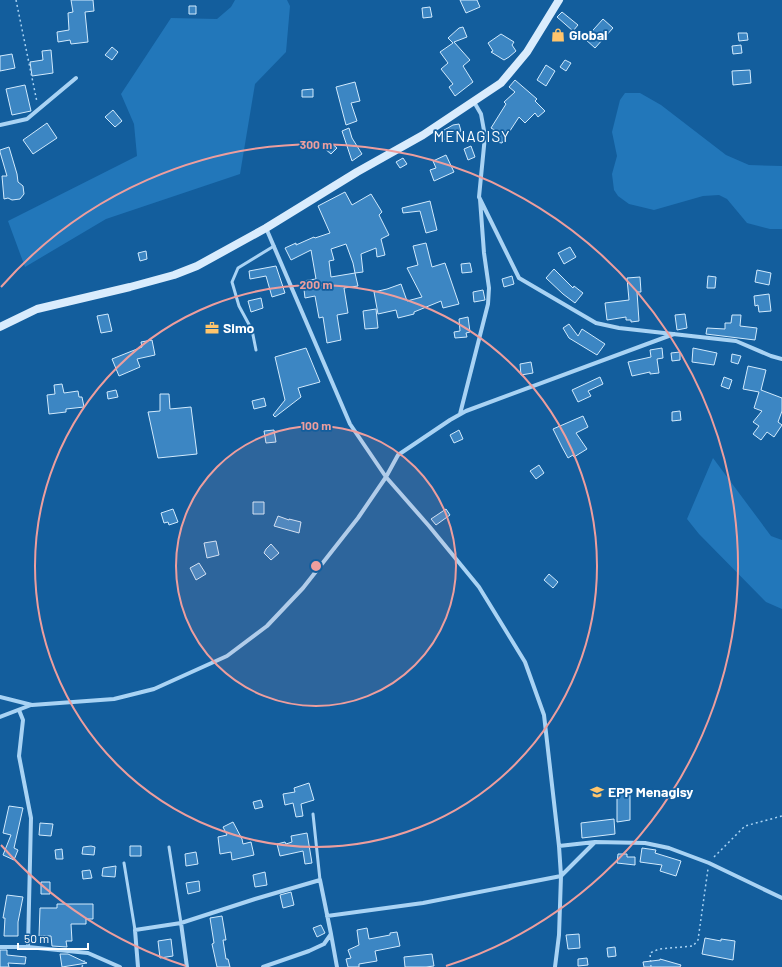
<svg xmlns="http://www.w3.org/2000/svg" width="782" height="967" font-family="Barlow,sans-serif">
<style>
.green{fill:#2277ba}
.building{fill:#3c86c3;stroke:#d1eafd;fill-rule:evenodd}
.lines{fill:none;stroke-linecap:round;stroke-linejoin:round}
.path{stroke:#a9d3f4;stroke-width:1.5;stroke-dasharray:2 3;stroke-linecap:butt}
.service{stroke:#a9d3f4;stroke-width:3}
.minor{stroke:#a9d3f4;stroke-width:4}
.secondary{stroke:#d9ecfd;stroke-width:8}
.ring{fill:none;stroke:#ed9e9e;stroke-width:2}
.labels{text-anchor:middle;stroke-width:3.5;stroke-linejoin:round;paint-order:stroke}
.poi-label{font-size:14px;font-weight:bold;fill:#fff;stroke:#135e9d;text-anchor:start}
.neighbourhood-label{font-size:15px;letter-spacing:1px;fill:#fff;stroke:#135e9d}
.centre{fill:#ed9e9e;stroke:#135e9d;stroke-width:2}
.ring-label{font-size:12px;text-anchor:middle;font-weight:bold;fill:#ed9e9e;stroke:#135e9d;stroke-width:3.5;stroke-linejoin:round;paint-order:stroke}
</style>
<rect width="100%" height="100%" fill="#135e9d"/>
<path class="green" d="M235,0H287L290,6L286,52L255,84L240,174L106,219L25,267L8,221L137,156L134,124L121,94L171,18L217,19L231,7Z
M625,93H640L661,105L726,155L749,165L782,166V229H770L747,223L727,199L719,195L703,196L654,210L629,204L618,196L614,190L612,174L617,156L612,132L620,100Z
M713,458L771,536L782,540V609L766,602L699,534L687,519Z"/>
<path class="building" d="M71,0H93L94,11L85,12L88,42L71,44L70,40L58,42L57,32L69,30L68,13L73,12Z
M460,0H477L480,7L466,13Z
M189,6H196V14H189Z
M430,7L432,17L423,18L422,8Z
M562,12L578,25L573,31L557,17Z
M603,19L613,28L595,48L585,39Z
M463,27L467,37L454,42L470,60L463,66L473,82L455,96L449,87L453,84L441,69L448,63L440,52L453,43L448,38L459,28Z
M738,33H747L748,40L739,41Z
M501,34L514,42L512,45L516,51L509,57L504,60L491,52L493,51L488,43Z
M741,45L742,53L733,54L732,46Z
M112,47L118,52L112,60L105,55Z
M51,50L53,73L32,76L30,62L43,60L42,51Z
M12,54L15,68L0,71V56Z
M565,60L571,63L566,71L560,67Z
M546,65L555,71L546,86L537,80Z
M750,70L751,83L733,85L732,71Z
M515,80L537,99L535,101L545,111L538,117L535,113L525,123L519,117L502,143L496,142L498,132L491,128L506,104L504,102L515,92L509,87Z
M355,82L360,101L351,103L357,121L346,125L336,87Z
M25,85L31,111L12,115L6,89Z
M313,89V97H302V90Z
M113,110L122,121L115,127L105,117Z
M47,123L57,138L33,154L23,140Z
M459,124L461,131L448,134L449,136L442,141L438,136L437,134L453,125Z
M349,128L352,138L362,154L352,161L342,131Z
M330,142L337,148L331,154L324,148Z
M471,146L475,157L468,160L464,149Z
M9,147L17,174L18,182L23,186L24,194L20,199L12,200L8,198L4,199L2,176H7L0,152V150Z
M446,155L454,172L434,181L430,170L436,168L433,161Z
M403,158L407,164L400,168L396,162Z
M345,192L352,205L371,194L382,212L379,215L389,235L381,239L385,255L377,257L376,248L361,254L363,272L355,273L358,286L344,288L348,313L337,315L341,340L327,343L323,317L319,318L315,296L305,298L303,281L316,279L311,250L291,260L285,248L296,243V245L314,237L315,238L330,233L318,206ZM346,244L353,263L355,273L331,277L329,261L334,260L331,249Z
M430,201L437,230L426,233L420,211L403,213L402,208Z
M426,243L432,267L445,263L459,304L443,308L441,301L414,312V314L398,318L396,310L378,314L374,292L387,289L401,284L407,301L422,297L407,268L418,265L413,246Z
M570,247L576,257L564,264L558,253Z
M146,251L147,259L140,261L138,253Z
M470,263L472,272L462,273L461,264Z
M276,266L285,293L272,297L266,276L250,279L249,271Z
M554,269L573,288L574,286L583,293L575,303L563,294L546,278Z
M757,270L771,273L769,285L755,282Z
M512,276L514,284L504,287L502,279Z
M708,276L716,277L715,288H707Z
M640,277L641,292H637L639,321L631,322V320H626V317L607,320L605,303L629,300L627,278Z
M483,290L485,300L474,302L473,292Z
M769,294L771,311L759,312L758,305L755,306L754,296Z
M261,298L263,308L251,312L248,301Z
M376,309L378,328L365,329L363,311Z
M108,314L112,331L101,333L97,316Z
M685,314L687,328L677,330L675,315Z
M732,315H741L740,326L757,328L755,340L706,334L707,328L725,329V323H731Z
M468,317L470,332L466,333L467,337L455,338L454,332L460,331L459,319Z
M569,324L578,336L582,329L605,344L597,355L569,338L563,328Z
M152,340L155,355L137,359L140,367L119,376L112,359L142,347L141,342Z
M306,348L320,382L298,388L301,397L275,417L273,415L285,400L275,357Z
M662,348L663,358L657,359L659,373L650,374V372L632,376L628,362L651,357L650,350Z
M693,348L717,353L714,365L692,362Z
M680,352V360L672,361L671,353Z
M732,354L741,356L738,364L731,362Z
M531,362L533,373L521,375L520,364Z
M748,366L766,370L761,390L782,398V411L778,422L782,425L774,437L767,432L761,440L753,434L759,426L753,422L762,411L754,408L759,392L743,389Z
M600,377L603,384L588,391L591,396L578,402L572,390Z
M724,377L732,380L729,389L721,386Z
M62,384L64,393L78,391L79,397H82L84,407L66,409V412L49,414L47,395L55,394L54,385Z
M116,390L118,397L108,399L107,392Z
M160,394H169L170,409L191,407L197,454L158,458L148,412L160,411Z
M264,398L266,406L254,409L252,401Z
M680,411L681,420L672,421V412Z
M583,416L588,427L576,433L587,449L574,457L573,455L568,458L562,447L553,429Z
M274,430L276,442L266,443L264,431Z
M459,430L463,439L454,443L450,435Z
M539,465L544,473L536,479L530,471Z
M253,502H264V514H253Z
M173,509L178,522L169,525L168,522L164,523L161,513Z
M446,509L450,515L436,525L431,519Z
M278,516L289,520V519L301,522L299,533L274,526Z
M216,541L219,555L207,558L204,543Z
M271,544L279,553L271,560L264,553L266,549Z
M199,563L206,574L196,580L190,568Z
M549,574L558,582L553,588L544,580Z
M309,783L314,800L301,804L303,816L296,817L293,803L285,805L283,794L295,792L294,788Z
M630,788V820L617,822V789Z
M261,800L263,807L255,809L253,802Z
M9,806L23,808L14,848L18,850L14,860L3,855L11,835L3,833Z
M614,819L615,834L582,838L581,823Z
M233,822L242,839L243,844L251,842L254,855L232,860L231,852L220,854L218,837L227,835L223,827Z
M40,823L53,824L51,836L39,835Z
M307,833L312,863L305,864L303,851L280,856L277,844L285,842L286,844L292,842L291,836Z
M91,846L95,847L94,855L82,854L83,847Z
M130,846H141V856H130Z
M642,848L656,850L655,853L681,861L676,876L660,871L662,865L640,862Z
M62,849L63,859H56L55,850Z
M196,852L198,864L186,866L185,854Z
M618,854H627V857H635V865L617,863Z
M116,866L115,877L102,876L103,868Z
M90,870L92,878L83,879L82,871Z
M265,872L267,885L255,887L253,875Z
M199,881L200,891L188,894L186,883Z
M41,882H50V894H41Z
M291,892L294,905L283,908L280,895Z
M7,895L23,897L18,922V936H4L5,918H3Z
M57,904H93V919H86V924H71L72,941H66L67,947L52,946L51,936H39L40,908H57Z
M222,916L226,940H223L226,959H228L230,967H217L212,944L214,943L210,918Z
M321,925L325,933L317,937L313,928Z
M367,928L369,939L390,935V933L397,932L400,946L375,951L377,961L359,964V967H348L346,959L351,958L348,950L359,945L357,930Z
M579,934L580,948L568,949L566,935Z
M705,938L721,941V939L735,941L733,960L702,954Z
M171,939L173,956L160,958L158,941Z
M615,947L616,956L608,957L607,948Z
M0,950H7V955L26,957L25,964L8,963L9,967H0Z
M60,954H68L87,963L62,967Z
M432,954L434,966L426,967H405L404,957Z
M587,958L588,965L578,966V959Z
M660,959L681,965L680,967H644L643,962L660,960Z"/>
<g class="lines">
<path class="path" d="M16,0L37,102
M714,857L745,826L782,816
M82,967L85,959
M651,967L650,953L659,949L693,946L698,940L708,869"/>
<path class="service" d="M256,350L252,330L239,306L232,282L238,268L274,246
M313,814L320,880
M169,847L181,923
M124,863L135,930"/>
<path class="minor" d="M474,102L481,114L485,136L479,197L519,278L596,323L619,328L736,341L771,356L782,359
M0,125L27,119L76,78
M266,228L350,424L386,477L429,526L479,587L525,662L544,715L559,846L561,876L559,935L555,967
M460,414L488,304L489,288L484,253L480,199
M0,697L32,705L114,699L154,689L227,656L267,626L303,588L358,518L386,477L398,455L450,420L466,411L674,334
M19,710L23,720L19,756L31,818L28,947
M0,717L31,705
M559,846L595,842L645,843L669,848L709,863L782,898
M327,916L423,903L561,876L595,842
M181,923L187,967
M331,934L337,967
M0,947H28L88,953L120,967
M138,967L135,930L181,923L255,899L320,880L331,934L324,944L309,951L263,967"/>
<path class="secondary" d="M0,327L37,309L130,287L174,275L197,266L266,228L357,172L423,135L501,83L527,52L559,0"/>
</g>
<circle cx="316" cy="566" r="140" fill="#ed9e9e" fill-opacity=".12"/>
<g class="ring">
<circle cx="316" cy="566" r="140"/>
<circle cx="316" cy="566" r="281"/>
<path d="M186 966A421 421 0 0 1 1 845M1 287A421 421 0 1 1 446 966"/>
</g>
<defs>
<g id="shop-bare" transform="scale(1.08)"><path d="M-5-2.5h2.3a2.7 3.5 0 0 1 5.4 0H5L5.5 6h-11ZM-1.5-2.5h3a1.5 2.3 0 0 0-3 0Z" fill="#ffc56c" stroke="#135e9d" stroke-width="2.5" paint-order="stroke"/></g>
<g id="office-bare" transform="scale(1.08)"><path d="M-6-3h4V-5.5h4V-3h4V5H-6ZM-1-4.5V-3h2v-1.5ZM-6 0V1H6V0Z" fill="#ffc56c" stroke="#135e9d" stroke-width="2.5" paint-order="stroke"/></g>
<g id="school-bare" transform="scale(1.08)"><path d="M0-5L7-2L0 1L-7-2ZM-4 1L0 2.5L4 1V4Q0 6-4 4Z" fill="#ffc56c" stroke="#135e9d" stroke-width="2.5" paint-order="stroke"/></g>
</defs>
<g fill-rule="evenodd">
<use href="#shop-bare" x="558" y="35"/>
<use href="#office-bare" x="212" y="328"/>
<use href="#school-bare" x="597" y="792"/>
</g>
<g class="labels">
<g class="poi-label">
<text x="569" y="40">Global</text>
<text x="223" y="333">Simo</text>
<text x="608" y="797">EPP Menagisy</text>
</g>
<g class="neighbourhood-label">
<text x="472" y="142">MENAGISY</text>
</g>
</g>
<circle cx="316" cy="566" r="6" class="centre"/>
<g class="ring-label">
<text x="316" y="149">300 m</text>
<text x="316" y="289">200 m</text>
<text x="316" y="430">100 m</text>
</g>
<path d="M18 943v6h70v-6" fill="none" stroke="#ffffff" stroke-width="2"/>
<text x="24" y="943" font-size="12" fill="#ffffff" stroke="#135e9d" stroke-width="3" paint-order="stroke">50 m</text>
</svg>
